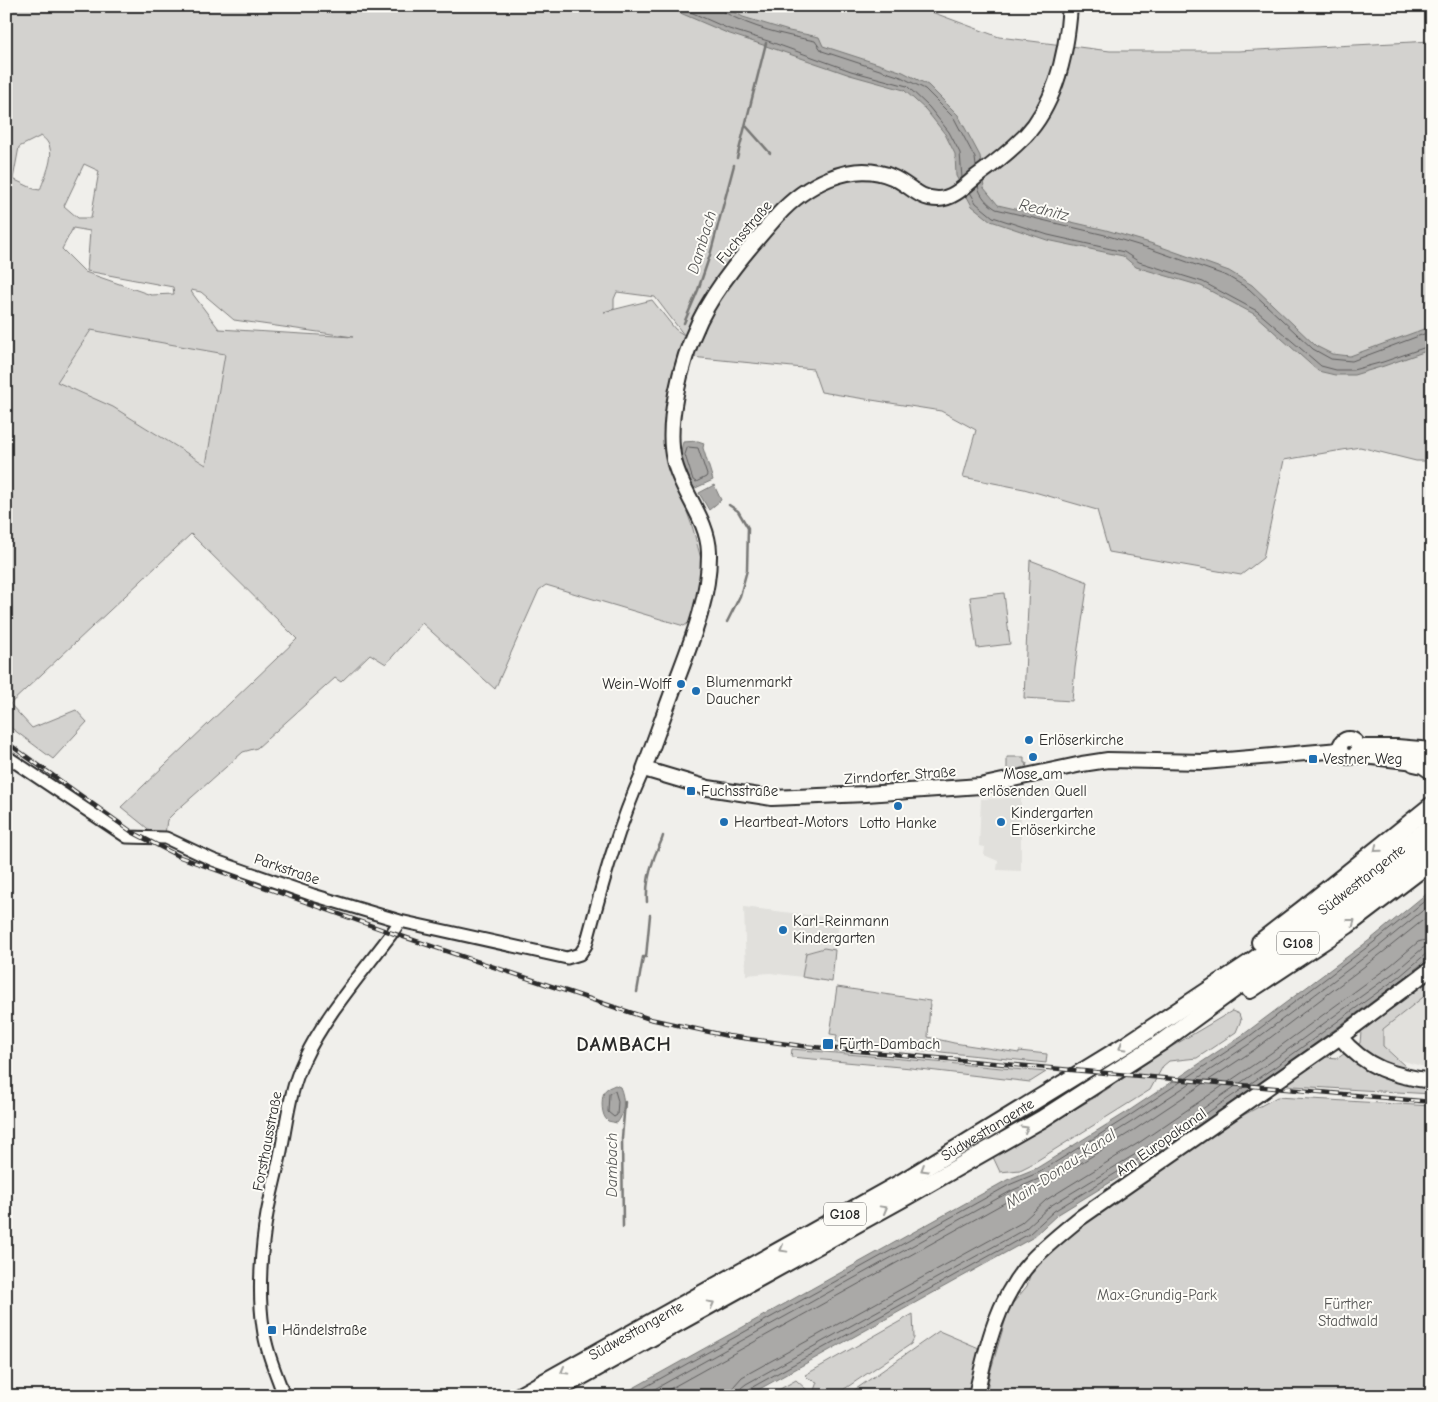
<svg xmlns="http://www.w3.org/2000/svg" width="1438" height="1402" font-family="'Comic Neue',sans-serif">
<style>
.built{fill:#e1e0dc}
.green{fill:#d3d2cf;stroke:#7f7e7d;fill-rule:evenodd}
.water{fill:#aaa9a7;stroke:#777775}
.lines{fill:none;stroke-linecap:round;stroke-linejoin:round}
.shore{stroke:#5e5d5d;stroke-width:1}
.stream{stroke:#777775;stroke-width:2.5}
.tertiary-casing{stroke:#2b2b2b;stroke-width:15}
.secondary-casing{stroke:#2b2b2b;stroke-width:18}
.trunk-casing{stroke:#2b2b2b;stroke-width:20}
.tertiary{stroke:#fdfcf7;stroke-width:11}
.secondary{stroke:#fdfcf7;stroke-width:14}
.trunk{stroke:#fdfcf7;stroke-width:16}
.rail-casing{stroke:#2b2b2b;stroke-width:4.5}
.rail{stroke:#fdfcf7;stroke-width:2.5;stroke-dasharray:8;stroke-linecap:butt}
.oneway{stroke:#9e9e9b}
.poi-dot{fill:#1f6fb2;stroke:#fdfcf7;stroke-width:2}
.labels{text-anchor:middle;stroke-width:4;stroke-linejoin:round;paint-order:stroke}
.shield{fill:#fdfcf7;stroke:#6a6a68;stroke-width:1}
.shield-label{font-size:14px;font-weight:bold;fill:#2b2b2b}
.street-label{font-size:15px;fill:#2b2b2b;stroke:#fdfcf7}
.poi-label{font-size:15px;fill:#2b2b2b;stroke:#fdfcf7;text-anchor:start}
.park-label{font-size:15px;fill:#555554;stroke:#fdfcf7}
.water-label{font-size:16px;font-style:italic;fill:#575756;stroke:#fdfcf7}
.district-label{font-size:20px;font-weight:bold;letter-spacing:1px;fill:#2b2b2b;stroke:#fdfcf7}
</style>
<rect width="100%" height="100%" fill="#f0efeb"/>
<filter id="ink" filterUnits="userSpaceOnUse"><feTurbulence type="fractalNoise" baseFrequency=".02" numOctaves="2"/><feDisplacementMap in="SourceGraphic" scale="10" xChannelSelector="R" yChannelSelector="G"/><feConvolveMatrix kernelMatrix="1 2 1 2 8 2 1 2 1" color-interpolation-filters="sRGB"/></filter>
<g filter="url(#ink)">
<path class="built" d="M91,330L225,354L207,465L113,407L57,382Z
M1021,798V871L997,870L998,861L984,855L985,847L979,846L981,799Z
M744,907L840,919L835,950L824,948L806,953L802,977L770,973L746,975Z
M1432,990V1069L1400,1060L1383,1046V1029Z"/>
<path class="green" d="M6,6H924L929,11L999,37L1110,51H1238L1432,41V461H1416L1360,447L1284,460L1263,558L1241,575L1109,552L1097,510L1024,489L963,477L976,430L941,411L821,392L813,369L681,356L669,399L664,437L672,469L693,529L701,559L699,589L691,621L684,626L546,585L539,590L495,689L422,623L386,664L370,654L341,682L335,678L257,748L243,752L175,812L167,820L165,834L152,832L121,807L297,639L191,534L10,704L32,728L76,710L87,722L53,759L6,724ZM41,136C60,148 46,173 40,190L34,189L13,179L19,147ZM84,164L99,171L91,218H78L64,206ZM73,228L90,231L87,271L173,287L174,294L151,295L85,272L62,249ZM191,290L201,292L234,320L353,337L219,329L192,293ZM617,292L655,297L684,335L675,329L652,300L604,312L614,309V299ZM91,330L225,354L206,465L113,407L57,382Z
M1030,560L1088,582L1075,668L1072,701L1024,698Z
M1004,593L1010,644L977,648L970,597Z
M1007,757H1024V763H1027L1026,768L1007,773Z
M824,948L835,950L832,982L802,977L806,953Z
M1432,973V990L1383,1029V1046L1427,1086H1432V1094L1293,1086L1284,1084L1325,1057L1338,1058L1360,1043L1361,1032L1369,1021Z
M837,987L930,1001L928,1037L954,1043L1019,1053V1051L1047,1054L1046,1063L922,1050L839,1043L836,1041L837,1035L830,1034Z
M1232,1011L1239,1014L1241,1020L1236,1032L1197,1058L1169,1061L1163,1066L1150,1090L1030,1165L1020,1170L1000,1172L993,1157L1094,1098L1166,1050Z
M792,1049L1046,1072L1030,1082L911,1068L791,1057Z
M1277,1097L1432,1106V1396H986L990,1373L1009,1308L1027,1286L1031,1272L1076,1228L1225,1123H1229Z
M913,1314L914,1338L911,1344L834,1396H812L817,1382L808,1378L805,1375Z
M939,1331L979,1348L968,1396H846Z
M796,1380L807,1390L806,1396H768Z"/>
<path class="water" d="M664,6H723L743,17L789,31L819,37L823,46L903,72L928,85L958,115L980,156L984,188L998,205L1106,230L1150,243L1229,271L1252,285L1316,346L1332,354L1350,356L1432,326V349L1384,366L1354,375H1335L1318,371L1254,314L1201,286L1136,267L1123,256L1047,240L991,221L972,206L956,176L955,154L945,134L926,110L904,90L850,75L766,46L727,33Z
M698,441L704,443L703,448L713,480L691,490L680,455L683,442Z
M714,485L721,500L709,510L699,493Z
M1432,889V955L1403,979L1282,1068L1150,1158L1057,1215L1032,1238L747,1396H619L1007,1180L1037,1168L1124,1114L1244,1034L1371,939Z
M615,1085L620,1087C625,1098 625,1114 617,1123C614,1122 611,1122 608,1121C601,1116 601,1100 604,1092C606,1088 611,1087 615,1085Z"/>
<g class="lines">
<path class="shore" d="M677,6L729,29L768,41L851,71L907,86L929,107L949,132L960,153L962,178
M722,6L724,12C752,28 784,35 815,41L822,51L901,77L925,89L954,118L975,158L976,166
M978,186C980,196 988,204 996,209L1105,235L1148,248L1227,276L1249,289L1313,349L1331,359L1352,361L1432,331
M970,192L976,203L993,217L1048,235L1124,252L1139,262L1203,282L1257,311L1321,366L1336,370H1353L1383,362L1432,345
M688,447L698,448L707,475L706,477L696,482L693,480L685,455Z
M615,1091L618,1101L617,1115L614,1117L608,1112L609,1094Z
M629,1396L1009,1185L1040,1172L1126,1118L1247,1038L1374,942L1432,895
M642,1396L1011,1191L1043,1177L1130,1123L1251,1043L1378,947L1432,903
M657,1396L1015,1197L1047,1184L1134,1130L1254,1050L1382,953L1432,913
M732,1396L734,1386L742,1377L1021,1223L1046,1200L1140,1142L1271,1053L1391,965L1418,942L1432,938
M740,1396L741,1388L746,1384L1025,1229L1050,1206L1144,1149L1275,1059L1396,971L1423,948L1432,945
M746,1396L749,1389L1029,1234L1054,1211L1147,1154L1279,1064L1400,976L1427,953L1432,952"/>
<path class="stream" d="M746,126L770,153
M737,158L766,43
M684,323L698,290L710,255L734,165
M727,622L740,596L747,570L748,528L738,511L729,505
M647,902C646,887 649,872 654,858C656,851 661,844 663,836
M637,992L643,957H646L650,915
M623,1227L622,1138L625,1102"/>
<g class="tertiary-casing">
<path id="tertiary" d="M6,756L127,837L166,838L213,860L313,895L400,921L567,958L580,954L586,945C602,885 618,826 644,769
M284,1396C276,1373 266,1351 263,1327C258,1293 261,1248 267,1214C271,1193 277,1172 281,1151C287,1120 290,1089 304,1060C325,1015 362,973 392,933L400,921"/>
</g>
<g class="secondary-casing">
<path id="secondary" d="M1070,6C1067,51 1057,102 1025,136C1010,151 994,164 977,176C966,185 953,199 938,199C918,199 909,184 892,177C851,159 804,186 777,216C750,247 718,283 700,320C689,343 681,368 676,394C672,415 669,439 674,460C681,492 708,519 709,552C710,597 692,640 676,682C665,711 655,740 644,769L708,788L772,798L866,794L980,786L1082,764L1108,760L1204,762L1339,750
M1340 748a9 9 0 1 1 18 0a9 9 0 1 1-18 0Z
M1363,747H1397L1432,750
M1355,755L1424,763
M1340,1037C1365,1068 1394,1076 1432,1081
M976,1396C986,1347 998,1296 1033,1259C1048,1244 1064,1231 1080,1218L1340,1037L1432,968"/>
</g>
<g class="trunk-casing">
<g id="trunk">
<path d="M1414,763L1423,765L1432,771"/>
<path d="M1260,942L1304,908L1432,805"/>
<path d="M1250,990L1348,925L1432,861"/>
<path id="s1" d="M519,1396L902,1182L1129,1043L1248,964L1332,903L1432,825"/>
<path d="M546,1396L909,1195L1042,1119L1163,1041L1341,911L1408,862L1432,842"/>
</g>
</g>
<use href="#tertiary" class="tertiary"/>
<use href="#secondary" class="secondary"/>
<use href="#trunk" class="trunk"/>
<g class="rail-casing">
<path id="rail" d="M6,742L132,832L180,857L392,933L650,1019L728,1036L802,1046L1432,1102"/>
</g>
<use href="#rail" class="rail"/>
</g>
<defs><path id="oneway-chevron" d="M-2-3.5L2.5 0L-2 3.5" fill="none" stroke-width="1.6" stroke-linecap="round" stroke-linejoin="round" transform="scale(1.25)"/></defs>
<g class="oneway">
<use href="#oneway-chevron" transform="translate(1377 849) rotate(141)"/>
<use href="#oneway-chevron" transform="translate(1352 922) rotate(-37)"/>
<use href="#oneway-chevron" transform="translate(1122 1047) rotate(148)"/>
<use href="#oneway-chevron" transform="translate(1025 1129) rotate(-30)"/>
<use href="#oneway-chevron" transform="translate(924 1169) rotate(149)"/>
<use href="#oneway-chevron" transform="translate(884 1209) rotate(-29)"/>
<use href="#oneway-chevron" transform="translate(783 1249) rotate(151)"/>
<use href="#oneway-chevron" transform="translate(711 1304) rotate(-29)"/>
<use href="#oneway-chevron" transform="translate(564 1371) rotate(151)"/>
</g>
</g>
<g class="poi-dot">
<circle cx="681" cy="684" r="5"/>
<circle cx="696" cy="691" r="5"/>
<circle cx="1029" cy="740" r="5"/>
<circle cx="1033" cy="757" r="5"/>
<rect x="1308" y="754" width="10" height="10" rx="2.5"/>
<rect x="686" y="786" width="10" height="10" rx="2.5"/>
<circle cx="898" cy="806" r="5"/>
<circle cx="724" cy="822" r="5"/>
<circle cx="1001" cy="822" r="5"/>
<circle cx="783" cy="930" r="5"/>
<rect x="822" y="1038" width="12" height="12" rx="2.5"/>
<rect x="267" y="1325" width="10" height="10" rx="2.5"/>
</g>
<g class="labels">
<g class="shield">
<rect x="1277" y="931.5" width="42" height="23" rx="4"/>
<rect x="824" y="1202.5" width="42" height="23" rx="4"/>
</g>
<g class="shield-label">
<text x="1298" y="948">G108</text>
<text x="845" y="1219">G108</text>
</g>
<g class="street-label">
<text transform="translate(744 232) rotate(-50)" y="5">Fuchsstraße</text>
<text transform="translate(900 775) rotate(-4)" y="5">Zirndorfer Straße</text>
<text transform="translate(287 869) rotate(19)" y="5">Parkstraße</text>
<text dy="5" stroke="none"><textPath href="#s1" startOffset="989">Südwesttangente</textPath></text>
<text dy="5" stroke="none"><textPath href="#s1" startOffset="539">Südwesttangente</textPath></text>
<text transform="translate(267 1141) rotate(-79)" y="5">Forsthausstraße</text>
<text transform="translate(1161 1142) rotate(-35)" y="5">Am Europakanal</text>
<text dy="5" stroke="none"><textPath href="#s1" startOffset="134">Südwesttangente</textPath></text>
</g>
<g class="poi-label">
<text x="706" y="687">Blumenmarkt<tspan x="706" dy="17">Daucher</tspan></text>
<text x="671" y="689" text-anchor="end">Wein-Wolff</text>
<text x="1039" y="745">Erlöserkirche</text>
<text x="1323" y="764">Vestner Weg</text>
<text x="1033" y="779" text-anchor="middle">Mose am<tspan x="1033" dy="17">erlösenden Quell</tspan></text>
<text x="701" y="796">Fuchsstraße</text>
<text x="1011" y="818">Kindergarten<tspan x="1011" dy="17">Erlöserkirche</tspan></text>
<text x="734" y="827">Heartbeat-Motors</text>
<text x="898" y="828" text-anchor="middle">Lotto Hanke</text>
<text x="793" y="926">Karl-Reinmann<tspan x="793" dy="17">Kindergarten</tspan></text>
<text x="839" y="1049">Fürth-Dambach</text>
<text x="282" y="1335">Händelstraße</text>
</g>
<g class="park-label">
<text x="1157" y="1300">Max-Grundig-Park</text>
<text x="1348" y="1309">Fürther<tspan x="1348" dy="17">Stadtwald</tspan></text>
</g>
<g class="water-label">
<text transform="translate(1044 209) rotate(14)" y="6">Rednitz</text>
<text transform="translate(701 242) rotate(-73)" y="6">Dambach</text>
<text transform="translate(611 1165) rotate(-90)" y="6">Dambach</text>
<text transform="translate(1060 1168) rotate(-34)" y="6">Main-Donau-Kanal</text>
</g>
<g class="district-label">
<text x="624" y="1051">DAMBACH</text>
</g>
</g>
<rect width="1438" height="1402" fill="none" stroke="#fdfcf7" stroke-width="25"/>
<rect x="12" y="12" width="1413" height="1377" fill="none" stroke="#2b2b2b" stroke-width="2" filter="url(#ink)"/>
</svg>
